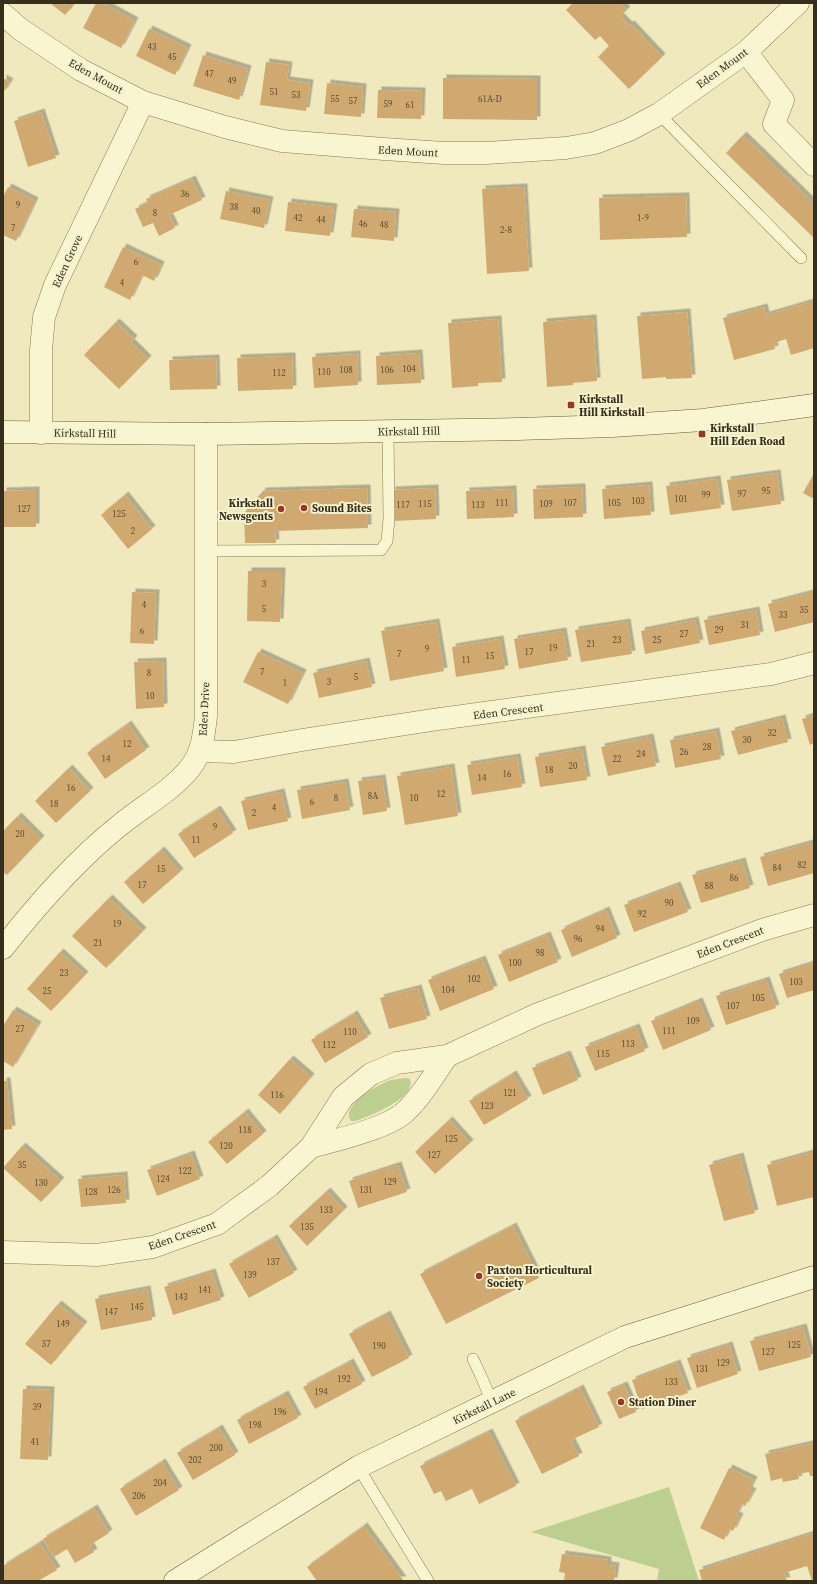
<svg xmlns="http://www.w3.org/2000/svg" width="817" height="1584" font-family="'Source Serif 4',serif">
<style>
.green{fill:#bdce91}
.building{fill:#d0a971;filter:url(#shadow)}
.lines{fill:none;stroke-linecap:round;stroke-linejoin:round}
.lane-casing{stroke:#897956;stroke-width:12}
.street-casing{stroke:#897956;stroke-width:23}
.secondary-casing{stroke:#6b5a39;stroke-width:23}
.lane{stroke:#faf5d1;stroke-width:11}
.street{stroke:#faf5d1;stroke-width:22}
.secondary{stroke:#faf5d1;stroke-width:22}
.poi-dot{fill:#9b3623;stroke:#f7f2ce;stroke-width:1.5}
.labels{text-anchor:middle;stroke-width:4;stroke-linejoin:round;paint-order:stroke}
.number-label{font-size:9px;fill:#5d4d30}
.street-label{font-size:11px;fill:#372e1b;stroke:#f7f2ce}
.poi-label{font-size:11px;font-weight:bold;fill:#372e1b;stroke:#f7f2ce;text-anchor:start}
</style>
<defs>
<filter id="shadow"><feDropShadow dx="3.5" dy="-3.5" stdDeviation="0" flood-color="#0004"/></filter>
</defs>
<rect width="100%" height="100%" fill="#f0e9be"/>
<path class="green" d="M406,1078L410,1079C417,1098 368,1117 355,1121H351C339,1106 379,1084 391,1080C395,1079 401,1079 406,1078Z
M669,1487L699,1581H657L659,1569L531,1532Z"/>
<path class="building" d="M50,3H75L65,15Z
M96,3H102L135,21L121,48L83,28Z
M573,3H620L627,10L620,16L629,25L631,24L662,57L629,89L598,57L609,46L600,36L595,40L566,10Z
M149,29L188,48L175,75L136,56Z
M203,55L248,69L239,100L193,86Z
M266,62L289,65L287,80L310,83L306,111L260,105Z
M3,78L10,82L3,93Z
M443,78L537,79V120L443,119Z
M327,83L363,87L361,117L324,114Z
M378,90L422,91L421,119L377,118Z
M41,112L56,158L28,167L14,121Z
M743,135L814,204V238L726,153Z
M192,179L202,200L169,215L175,228L159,236L153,223L143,227L135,209L148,203L146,199Z
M8,187L35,201L16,241L3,235V197Z
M524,187L529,271L487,274L482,189Z
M226,191L270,200L264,228L220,219Z
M686,196L687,237L600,240L599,198Z
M288,202L334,207L330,236L285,231Z
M354,209L396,212L394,241L351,237Z
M123,247L161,265L154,281L142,275L130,300L104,287Z
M814,301V348L791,355L786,339L774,343L775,349L734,360L723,318L764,307L766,315Z
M687,312L692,378L666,379V377L642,379L637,316Z
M593,318L597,381L573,383V385L547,387L543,322Z
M498,319L502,382L478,383V386L452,388L448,323Z
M116,322L134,339L131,342L148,359L119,389L84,355Z
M419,353L421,383L377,385L376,356Z
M357,354L358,385L314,388L312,357Z
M292,356L293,389L238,391L237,358Z
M216,358L217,389L170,390L169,360Z
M777,473L781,504L732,511L727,480Z
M814,473V499L803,493Z
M717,479L721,508L670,515L666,486Z
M649,485L651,515L604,519L602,489Z
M582,487L583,517L534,519L533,489Z
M367,488L368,528L275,531L276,543H245L244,513L263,491Z
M435,488L436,519L393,521L392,490Z
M513,489L514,517L467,519L466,491Z
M36,490V527H3V491Z
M125,495L152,529L128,549L101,515Z
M248,571H282L280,622L247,621Z
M132,592L156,593L154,644L130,643Z
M814,592V622L775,632L768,604Z
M756,610L760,635L709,645L704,620Z
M695,620L700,643L645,654L641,631Z
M436,622L444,671L390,681L381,631Z
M627,622L632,654L581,662L575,630Z
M563,631L568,660L519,669L514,639Z
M500,639L505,669L456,677L452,647Z
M258,652L303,673L288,704L243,682Z
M163,661L164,707L136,709L134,662Z
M366,661L372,687L319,698L313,673Z
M814,715V743L810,745L802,719Z
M782,718L788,742L738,755L731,731Z
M128,724L146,750L105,779L87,753Z
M716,731L721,759L675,768L670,740Z
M650,737L656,766L608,776L601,747Z
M582,749L587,780L540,787L535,757Z
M517,757L522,787L472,795L467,765Z
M451,767L458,816L405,825L397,776Z
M69,768L90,791L56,823L35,801Z
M382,778L387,811L363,815L358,781Z
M345,782L350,810L302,819L297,790Z
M281,792L288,821L248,830L241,801Z
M217,809L233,833L194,858L178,834Z
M18,816L41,839L7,875L3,872V831Z
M810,843L814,857V873L768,886L760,857Z
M161,850L180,872L143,904L124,882Z
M742,861L750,888L701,903L692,875Z
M677,885L688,912L634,932L624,905Z
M109,898L143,931L106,968L72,936Z
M606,910L617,938L572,957L561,930Z
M547,935L558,962L509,982L498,955Z
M60,952L85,975L51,1011L27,989Z
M482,959L494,989L440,1011L428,980Z
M814,963V990L787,998L779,974Z
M766,980L776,1008L726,1025L716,996Z
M418,988L427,1019L389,1029L380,998Z
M699,1001L711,1030L663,1050L651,1021Z
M13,1010L38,1025L13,1067L3,1061V1026Z
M354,1014L368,1037L325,1063L311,1040Z
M636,1027L645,1051L595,1071L585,1047Z
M567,1054L578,1080L543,1095L532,1068Z
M290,1059L311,1077L280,1114L258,1095Z
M513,1074L528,1099L484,1125L469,1101Z
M3,1081H7L12,1129L3,1130Z
M245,1112L263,1134L227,1164L208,1142Z
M449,1120L470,1143L435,1174L415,1152Z
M22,1146L61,1181L41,1202L3,1168Z
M814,1152V1197L777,1206L767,1165Z
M191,1154L200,1179L157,1196L147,1170Z
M740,1156L755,1213L724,1221L709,1165Z
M398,1165L407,1192L358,1208L349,1181Z
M124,1175L126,1203L81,1207L78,1179Z
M327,1191L344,1210L307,1246L289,1226Z
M513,1226L539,1278L446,1324L420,1274Z
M274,1238L294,1273L249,1298L229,1264Z
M212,1272L221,1300L173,1315L164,1287Z
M147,1289L152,1320L101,1330L95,1299Z
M58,1304L84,1325L51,1365L25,1344Z
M387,1314L409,1358L372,1377L349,1334Z
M803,1327L811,1357L759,1371L750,1341Z
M729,1345L738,1374L697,1388L687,1358Z
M350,1362L362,1384L315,1409L303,1387Z
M677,1363L688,1393L642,1409L632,1380Z
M624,1385L636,1412L619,1419L607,1392Z
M580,1388L599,1427L571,1440L579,1456L542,1474L515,1421Z
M23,1389L51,1390L48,1460L20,1459Z
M285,1394L298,1418L249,1444L237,1420Z
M219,1428L235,1455L193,1480L177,1453Z
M489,1432L516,1486L479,1504L472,1489L446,1501L441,1491L434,1494L420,1466Z
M814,1443V1476H810L809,1472L798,1474L799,1479L783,1482L782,1478L771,1481L765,1454Z
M162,1462L179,1490L136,1516L120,1489Z
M729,1468L754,1480L749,1490L753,1492L745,1506L742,1504L736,1515L740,1517L733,1531L729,1529L724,1540L700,1528Z
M94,1508L109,1533L90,1545L94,1552L75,1563L67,1549L54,1557L43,1539Z
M364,1526L403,1580L317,1581L307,1567Z
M814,1533V1581H812L807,1566L784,1573L787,1581H702L699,1570Z
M40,1543L57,1570L38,1581H3V1566Z
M562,1554L608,1560V1565L616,1566L614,1581H564L565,1573L559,1572Z"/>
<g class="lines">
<g class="lane-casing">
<path id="lane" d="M659,114L801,258
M206,551L381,550L387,541L389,519L388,431
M473,1359L481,1376L492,1402
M358,1467L428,1581"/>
</g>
<g class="street-casing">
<path id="street" d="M3,14L20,29L81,70L143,102L225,127L282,141L384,149L444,153H486L566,148L595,143L629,130L659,114L746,52L798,3
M746,52L783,100L774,124L814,165
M41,433V350L44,317L55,285L143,102
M200,751L234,752L302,740L432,720L771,674L814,663
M3,948C38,904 76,860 120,825C142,807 173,790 190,768C202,753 204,735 206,716V434
M311,1147C336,1140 386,1129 405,1112C422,1096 434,1075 447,1056
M3,1252L97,1255L153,1247L217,1224L269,1186L311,1147L343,1097L371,1074L397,1063L447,1056L538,1014L762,930L814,915"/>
</g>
<g class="secondary-casing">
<path id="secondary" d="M3,432L206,434L518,429L612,426L703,420L814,405
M175,1581L358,1467L625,1337L814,1277"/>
</g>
<use href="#lane" class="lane"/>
<use href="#street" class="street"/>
<use href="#secondary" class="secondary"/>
</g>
<g class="poi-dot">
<rect x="567" y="401" width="8" height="8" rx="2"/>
<rect x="698" y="430" width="8" height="8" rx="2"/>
<circle cx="304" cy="508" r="4"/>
<circle cx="281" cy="509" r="4"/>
<circle cx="479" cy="1276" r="4"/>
<circle cx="621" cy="1402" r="4"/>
</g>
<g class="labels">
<g class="number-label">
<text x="152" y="50">43</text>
<text x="172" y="60">45</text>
<text x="209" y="77">47</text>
<text x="232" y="84">49</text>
<text x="274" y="95">51</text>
<text x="296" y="98">53</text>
<text x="335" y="102">55</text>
<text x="490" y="102">61A-D</text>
<text x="353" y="104">57</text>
<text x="388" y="107">59</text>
<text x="410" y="108">61</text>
<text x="185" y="197">36</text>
<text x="18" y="208">9</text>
<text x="234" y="210">38</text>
<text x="256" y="214">40</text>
<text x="155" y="216">8</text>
<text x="298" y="221">42</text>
<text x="643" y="221">1-9</text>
<text x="321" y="223">44</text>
<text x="363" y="227">46</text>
<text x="384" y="228">48</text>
<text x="13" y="231">7</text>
<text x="506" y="233">2-8</text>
<text x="136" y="265">6</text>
<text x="122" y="286">4</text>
<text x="409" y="372">104</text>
<text x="346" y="373">108</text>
<text x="387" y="373">106</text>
<text x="324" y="375">110</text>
<text x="279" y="376">112</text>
<text x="766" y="494">95</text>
<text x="742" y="497">97</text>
<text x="706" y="498">99</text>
<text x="681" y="502">101</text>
<text x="638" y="504">103</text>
<text x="502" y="506">111</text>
<text x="570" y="506">107</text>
<text x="614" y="506">105</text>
<text x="425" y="507">115</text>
<text x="546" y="507">109</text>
<text x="403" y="508">117</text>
<text x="478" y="508">113</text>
<text x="24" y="512">127</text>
<text x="119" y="517">125</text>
<text x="133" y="534">2</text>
<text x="264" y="587">3</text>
<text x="144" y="608">4</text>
<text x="264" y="612">5</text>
<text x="804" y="613">35</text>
<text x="783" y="618">33</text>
<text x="745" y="628">31</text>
<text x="719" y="633">29</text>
<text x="142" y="634">6</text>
<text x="684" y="637">27</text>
<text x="617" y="643">23</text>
<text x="657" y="643">25</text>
<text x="591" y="647">21</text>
<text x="553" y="651">19</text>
<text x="427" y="652">9</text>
<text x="529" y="655">17</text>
<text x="399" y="657">7</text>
<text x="490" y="659">15</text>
<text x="466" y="663">11</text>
<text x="262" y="675">7</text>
<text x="149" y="676">8</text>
<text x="356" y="680">5</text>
<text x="329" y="685">3</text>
<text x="285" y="686">1</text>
<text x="150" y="699">10</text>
<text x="772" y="736">32</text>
<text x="747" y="743">30</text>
<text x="127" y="747">12</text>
<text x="707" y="750">28</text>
<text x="684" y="755">26</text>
<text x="641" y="757">24</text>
<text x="106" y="762">14</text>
<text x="617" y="762">22</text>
<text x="573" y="769">20</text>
<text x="549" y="773">18</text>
<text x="507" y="777">16</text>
<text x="482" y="781">14</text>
<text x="71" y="791">16</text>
<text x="441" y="797">12</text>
<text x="373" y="799">8A</text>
<text x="336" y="801">8</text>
<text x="414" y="801">10</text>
<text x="312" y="805">6</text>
<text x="54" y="807">18</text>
<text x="274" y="811">4</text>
<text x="254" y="816">2</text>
<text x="215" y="830">9</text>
<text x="20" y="837">20</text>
<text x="196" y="843">11</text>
<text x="802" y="868">82</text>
<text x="777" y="871">84</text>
<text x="161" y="872">15</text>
<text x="734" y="881">86</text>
<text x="142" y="888">17</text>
<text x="709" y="889">88</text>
<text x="669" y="906">90</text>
<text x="642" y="917">92</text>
<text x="117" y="927">19</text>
<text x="600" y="932">94</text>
<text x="578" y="942">96</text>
<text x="98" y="946">21</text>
<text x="540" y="956">98</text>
<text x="515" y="966">100</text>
<text x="64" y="976">23</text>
<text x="474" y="982">102</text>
<text x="796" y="985">103</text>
<text x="448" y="993">104</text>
<text x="47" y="994">25</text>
<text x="758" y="1001">105</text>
<text x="733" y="1009">107</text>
<text x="693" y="1024">109</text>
<text x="20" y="1032">27</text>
<text x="669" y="1034">111</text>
<text x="350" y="1035">110</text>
<text x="628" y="1047">113</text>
<text x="329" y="1048">112</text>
<text x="603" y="1057">115</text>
<text x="510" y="1096">121</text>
<text x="277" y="1098">116</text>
<text x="487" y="1109">123</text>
<text x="245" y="1133">118</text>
<text x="451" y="1142">125</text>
<text x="226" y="1149">120</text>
<text x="434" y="1158">127</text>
<text x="22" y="1168">35</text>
<text x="185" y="1174">122</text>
<text x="163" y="1182">124</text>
<text x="390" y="1185">129</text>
<text x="41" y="1186">130</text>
<text x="114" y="1193">126</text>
<text x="366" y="1193">131</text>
<text x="91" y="1195">128</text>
<text x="326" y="1213">133</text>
<text x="307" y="1230">135</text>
<text x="273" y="1265">137</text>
<text x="250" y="1278">139</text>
<text x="205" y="1293">141</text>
<text x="181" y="1300">143</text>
<text x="137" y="1310">145</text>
<text x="111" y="1315">147</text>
<text x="63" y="1327">149</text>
<text x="46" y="1347">37</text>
<text x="794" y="1348">125</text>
<text x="379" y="1349">190</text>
<text x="768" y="1355">127</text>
<text x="723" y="1366">129</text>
<text x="702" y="1372">131</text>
<text x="344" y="1382">192</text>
<text x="671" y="1385">133</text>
<text x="321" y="1395">194</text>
<text x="37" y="1410">39</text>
<text x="280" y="1415">196</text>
<text x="255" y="1428">198</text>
<text x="35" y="1445">41</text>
<text x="216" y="1451">200</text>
<text x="195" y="1463">202</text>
<text x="160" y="1486">204</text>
<text x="139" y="1499">206</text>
</g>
<g class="street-label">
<text transform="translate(722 68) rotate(-36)" y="4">Eden Mount</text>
<text transform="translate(96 76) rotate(29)" y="4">Eden Mount</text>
<text transform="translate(408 151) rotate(3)" y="4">Eden Mount</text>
<text transform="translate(67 261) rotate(-65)" y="4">Eden Grove</text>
<text transform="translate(409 431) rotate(-1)" y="4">Kirkstall Hill</text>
<text transform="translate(85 433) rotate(1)" y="4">Kirkstall Hill</text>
<text transform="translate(204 709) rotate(-87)" y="4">Eden Drive</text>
<text transform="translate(508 711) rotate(-7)" y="4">Eden Crescent</text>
<text transform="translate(730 942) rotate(-21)" y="4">Eden Crescent</text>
<text transform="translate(182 1235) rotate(-19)" y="4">Eden Crescent</text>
<text transform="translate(484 1406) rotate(-26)" y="4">Kirkstall Lane</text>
</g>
<g class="poi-label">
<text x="579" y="403">Kirkstall<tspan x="579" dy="13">Hill Kirkstall</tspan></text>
<text x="710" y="432">Kirkstall<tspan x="710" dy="13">Hill Eden Road</tspan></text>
<text x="273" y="507" text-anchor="end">Kirkstall<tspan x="273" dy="13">Newsgents</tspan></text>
<text x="312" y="512">Sound Bites</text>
<text x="487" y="1274">Paxton Horticultural<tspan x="487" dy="13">Society</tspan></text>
<text x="629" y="1406">Station Diner</text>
</g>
</g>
<rect width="817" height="1584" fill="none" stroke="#372e1b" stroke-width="8"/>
</svg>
